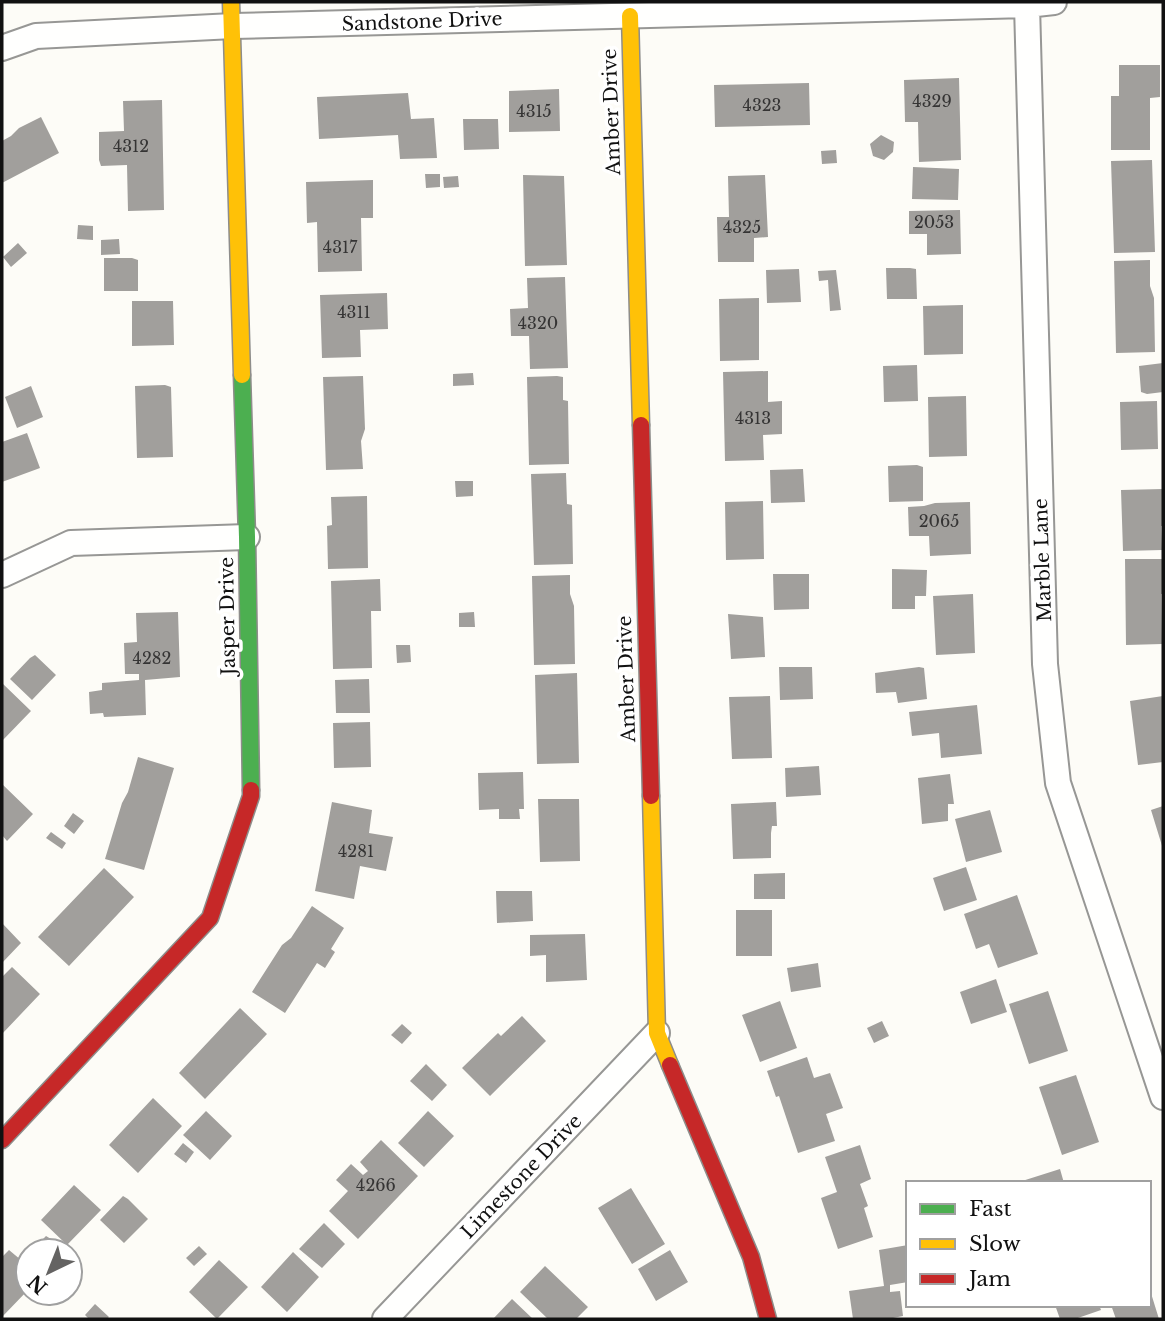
<svg xmlns="http://www.w3.org/2000/svg" width="1165" height="1321" font-family="'Libre Baskerville',serif">
<style>
.building{fill:#a19f9c}
.lines{fill:none;stroke-linecap:round;stroke-linejoin:round}
.street-casing{stroke:#979795;stroke-width:28}
.fast-casing{stroke:#8e8d8b;stroke-width:19}
.slow-casing{stroke:#8e8d8b;stroke-width:19}
.jam-casing{stroke:#8e8d8b;stroke-width:19}
.street{stroke:#fffffe;stroke-width:24}
.fast{stroke:#4caf50;stroke-width:16}
.slow{stroke:#ffc107;stroke-width:16}
.jam{stroke:#c62828;stroke-width:16}
.labels{text-anchor:middle;stroke-width:7;stroke-linejoin:round;paint-order:stroke}
.number-label{font-size:16px;fill:#353434}
.street-label{font-size:19px;fill:#111;stroke:#fff}
</style>
<rect width="100%" height="100%" fill="#fdfcf7"/>
<path class="building" d="M1119,65H1160V97L1150,98V150H1111V96H1119Z
M959,78L961,160L919,162L918,122H905L904,80Z
M809,83L810,125L715,127L714,85Z
M559,89L560,131L509,132V91Z
M408,93L411,119L434,118L437,158L400,159L398,135L319,139L317,97Z
M162,100L164,210L128,211L127,165L101,166L99,160V132L124,131L123,101Z
M41,117L59,153L2,183V141L11,136L19,128Z
M463,119H498L499,149L464,150Z
M881,135L894,142L893,152L884,160L873,156L870,144Z
M836,150L837,163L822,164L821,151Z
M1152,160L1155,252L1114,253L1111,161Z
M913,167L959,169L958,200L912,199Z
M425,174H440V187L426,188Z
M523,175L564,176L567,265L525,266Z
M765,175L768,237L754,238V262H718L717,217H729L728,176Z
M458,176L459,187L444,188L443,177Z
M373,180V218H361L362,271L318,272L317,222L307,223L306,182Z
M960,210L961,254L927,255V234H909V211Z
M78,225L93,226V240L77,239Z
M119,239L120,254L101,255V240Z
M18,243L27,253L11,267L3,257Z
M104,258H132L138,260V291H104Z
M1150,260V286L1154,298L1155,352L1116,353L1114,261Z
M886,268H910L916,269L917,299H887Z
M799,269L801,302L767,303L766,270Z
M836,270L841,310L830,311L828,280L819,281L818,271Z
M565,277L568,368L530,369L529,336H511L510,309L528,308L527,278Z
M387,293L388,329L360,330L361,357L322,358L320,295Z
M759,298V360L720,361L719,299Z
M132,301H173L174,345L132,346Z
M963,305V354L924,355L923,306Z
M1163,363V392L1147,394L1141,392L1139,366Z
M917,365L918,401L884,402L883,366Z
M768,371V402L782,401V434L763,435L764,460L725,461L723,372Z
M473,373L474,385L453,386V374Z
M363,376L365,429L361,441L363,469L326,470L323,377Z
M557,376L563,377V400L568,401L569,464L529,465L527,377Z
M165,385L171,387L173,457L137,458L135,386Z
M31,386L43,417L17,428L5,397Z
M966,396L967,456L929,457L928,397Z
M1157,401L1158,449L1121,450L1120,402Z
M27,433L40,468L2,482V442Z
M917,465L923,467V501L889,502L888,466Z
M803,469L805,502L771,503L770,470Z
M566,473L567,504L572,505L573,564L534,565L531,474Z
M455,481H473V496L456,497Z
M1163,489V526H1161L1162,550L1123,551L1121,490Z
M367,496L368,568L328,569L327,526L332,525L331,497Z
M763,501L764,559L726,560L725,502Z
M970,502L971,554L930,556L929,536H909L908,507L924,506L935,503Z
M1125,559H1163V594H1161L1162,644L1126,645Z
M892,569L927,570L926,596H915V609H892Z
M773,574H809V609L774,610Z
M570,575V594L574,606L575,664L534,665L532,576Z
M380,579L381,611H371L372,668L333,669L331,581Z
M973,594L975,653L936,655L933,596Z
M178,612L180,677L145,680L146,715L104,717L103,713L90,714L89,692L102,690V683L139,680V674H125L124,643L137,642L136,613Z
M474,612L475,627H459V613Z
M728,614L763,617L765,657L731,659Z
M396,645H410L411,662L397,663Z
M35,655L56,675L32,700L10,679L30,658Z
M779,667H812L813,699L780,700Z
M919,667L924,668L927,699L898,703L896,692L876,693L875,673Z
M577,673L579,763L537,764L535,675Z
M369,679L370,713H336L335,680Z
M2,683L31,711L2,741Z
M770,696L772,758L732,759L729,697Z
M1163,696V762L1138,765L1130,701Z
M977,705L982,754L941,758L939,733L912,736L909,712Z
M370,722L371,767L334,768L333,723Z
M138,757L174,768L144,870L105,859L122,803L128,792Z
M819,766L821,795L786,797L785,768Z
M523,772L524,809H519L520,819H499V809L479,810L478,773Z
M950,774L954,804H948V821L922,824L918,778Z
M2,784L33,814L7,841L2,835Z
M538,799H579L580,861L540,862Z
M332,802L372,810L369,833L393,837L386,871L360,866L354,899L315,891Z
M776,802L777,826H772L771,833V858L733,859L731,804Z
M1163,806V849L1151,810Z
M990,810L1002,852L966,862L955,819Z
M73,813L84,821L74,834L64,826Z
M51,832L66,843L62,849L46,838Z
M966,867L977,900L944,911L933,878Z
M104,868L134,897L69,966L38,937Z
M785,873V899H754V874Z
M496,891H532L533,921L497,923Z
M1017,895L1038,954L998,968L989,944L976,949L964,914Z
M312,906L344,928L331,949L335,952L325,968L317,963L285,1013L252,992L282,945L291,938Z
M736,910H772V956H736Z
M2,923L21,943L2,963Z
M585,934L587,980L546,982V955L530,956V935Z
M818,963L821,987L791,992L787,968Z
M12,967L40,994L2,1034V977Z
M996,979L1007,1012L971,1024L960,992Z
M1048,991L1068,1051L1029,1064L1009,1004Z
M780,1001L797,1048L760,1062L742,1015Z
M240,1008L267,1034L205,1099L179,1073Z
M522,1016L546,1041L490,1096L462,1068L498,1033L501,1036Z
M882,1021L889,1036L874,1043L867,1028Z
M402,1024L412,1033L402,1044L391,1035Z
M807,1057L814,1078L830,1073L843,1108L826,1114L835,1141L798,1153L779,1096L776,1097L767,1071Z
M426,1064L447,1085L432,1101L410,1081Z
M1076,1075L1099,1142L1062,1155L1039,1087Z
M153,1098L182,1126L138,1173L109,1145Z
M206,1111L232,1136L210,1160L183,1135Z
M428,1111L454,1136L424,1167L398,1143Z
M381,1140L418,1176L358,1239L329,1211L348,1191L336,1180L351,1164L363,1175L368,1171L360,1162Z
M183,1143L194,1152L186,1163L174,1154Z
M860,1145L871,1179L860,1184L868,1206L864,1208L873,1237L838,1249L821,1198L837,1192L825,1157Z
M1060,1169L1064,1183H1019V1182Z
M74,1185L101,1210L67,1245L41,1220Z
M631,1188L665,1244L632,1264L598,1208Z
M123,1196L128,1199L148,1219L124,1243L100,1220Z
M324,1223L345,1244L322,1268L299,1249Z
M46,1236L51,1239L65,1251H31Z
M908,1245V1282L890,1285V1292L900,1291L903,1316L893,1318V1319H853L849,1291L884,1286L879,1250Z
M199,1246L207,1254L194,1266L186,1258Z
M9,1250L27,1265L24,1259L28,1255V1290L2,1317V1257Z
M670,1250L688,1282L656,1301L638,1269Z
M293,1252L319,1277L287,1312L261,1287Z
M70,1256L77,1263L70,1270Z
M219,1260L248,1287L217,1319L189,1292Z
M545,1266L588,1307L576,1319H548L520,1292Z
M1150,1290L1159,1319H1116L1111,1305H1149Z
M512,1299L533,1319H493Z
M95,1304L109,1317L107,1319H89L85,1315Z
M1055,1305H1099L1101,1310L1075,1319H1060Z"/>
<g class="lines">
<g class="street-casing">
<path id="street" d="M1027,5L1045,664L1058,783L1163,1097
M2,48L36,36L233,26L1027,5L1054,2
M2,575L71,543L247,537
M385,1319L657,1033"/>
</g>
<g class="fast-casing">
<path id="fast" d="M242,375L247,537L251,790"/>
</g>
<g class="slow-casing">
<path id="slow" d="M231,2L242,375
M630,16L641,425
M651,796L657,1033L670,1065"/>
</g>
<g class="jam-casing">
<path id="jam" d="M641,425L651,796
M670,1065L751,1257L768,1319
M2,1140L210,918L251,796V790"/>
</g>
<use href="#street" class="street"/>
<use href="#fast" class="fast"/>
<use href="#slow" class="slow"/>
<use href="#jam" class="jam"/>
</g>
<g class="labels">
<g class="number-label">
<text x="932" y="107">4329</text>
<text x="762" y="111">4323</text>
<text x="534" y="117">4315</text>
<text x="131" y="152">4312</text>
<text x="934" y="228">2053</text>
<text x="742" y="233">4325</text>
<text x="340" y="253">4317</text>
<text x="354" y="318">4311</text>
<text x="538" y="329">4320</text>
<text x="753" y="424">4313</text>
<text x="939" y="527">2065</text>
<text x="152" y="664">4282</text>
<text x="356" y="857">4281</text>
<text x="376" y="1191">4266</text>
</g>
<g class="street-label">
<text transform="translate(422 21) rotate(-2)" y="7">Sandstone Drive</text>
<text transform="translate(611 112) rotate(-92)" y="7">Amber Drive</text>
<text transform="translate(1042 560) rotate(-92)" y="7">Marble Lane</text>
<text transform="translate(227 616) rotate(-91)" y="7">Jasper Drive</text>
<text transform="translate(626 679) rotate(-92)" y="7">Amber Drive</text>
<text transform="translate(521 1176) rotate(-46)" y="7">Limestone Drive</text>
</g>
</g>
<rect width="1165" height="1321" fill="none" stroke="#111111" stroke-width="7"/>
<rect x="906" y="1181" width="245" height="126" fill="#ffffff" stroke="#a0a0a0" stroke-width="2"/>
<rect x="920" y="1204" width="35" height="10" fill="#4caf50" stroke="#a0a0a0" stroke-width="2"/>
<text x="969" y="1216" font-size="21" fill="#111111">Fast</text>
<rect x="920" y="1239" width="35" height="10" fill="#ffc107" stroke="#a0a0a0" stroke-width="2"/>
<text x="969" y="1251" font-size="21" fill="#111111">Slow</text>
<rect x="920" y="1274" width="35" height="10" fill="#c62828" stroke="#a0a0a0" stroke-width="2"/>
<text x="969" y="1286" font-size="21" fill="#111111">Jam</text>
<g transform="translate(49 1272) rotate(223)"><circle r="33" fill="#ffffff" stroke="#a0a0a0" stroke-width="2"/>
<path d="M0-5L12 26L0 18L-12 26Z" fill="#646362"/>
<text y="-10" font-size="19" font-weight="bold" text-anchor="middle" fill="#111111">N</text>
</g>
</svg>
